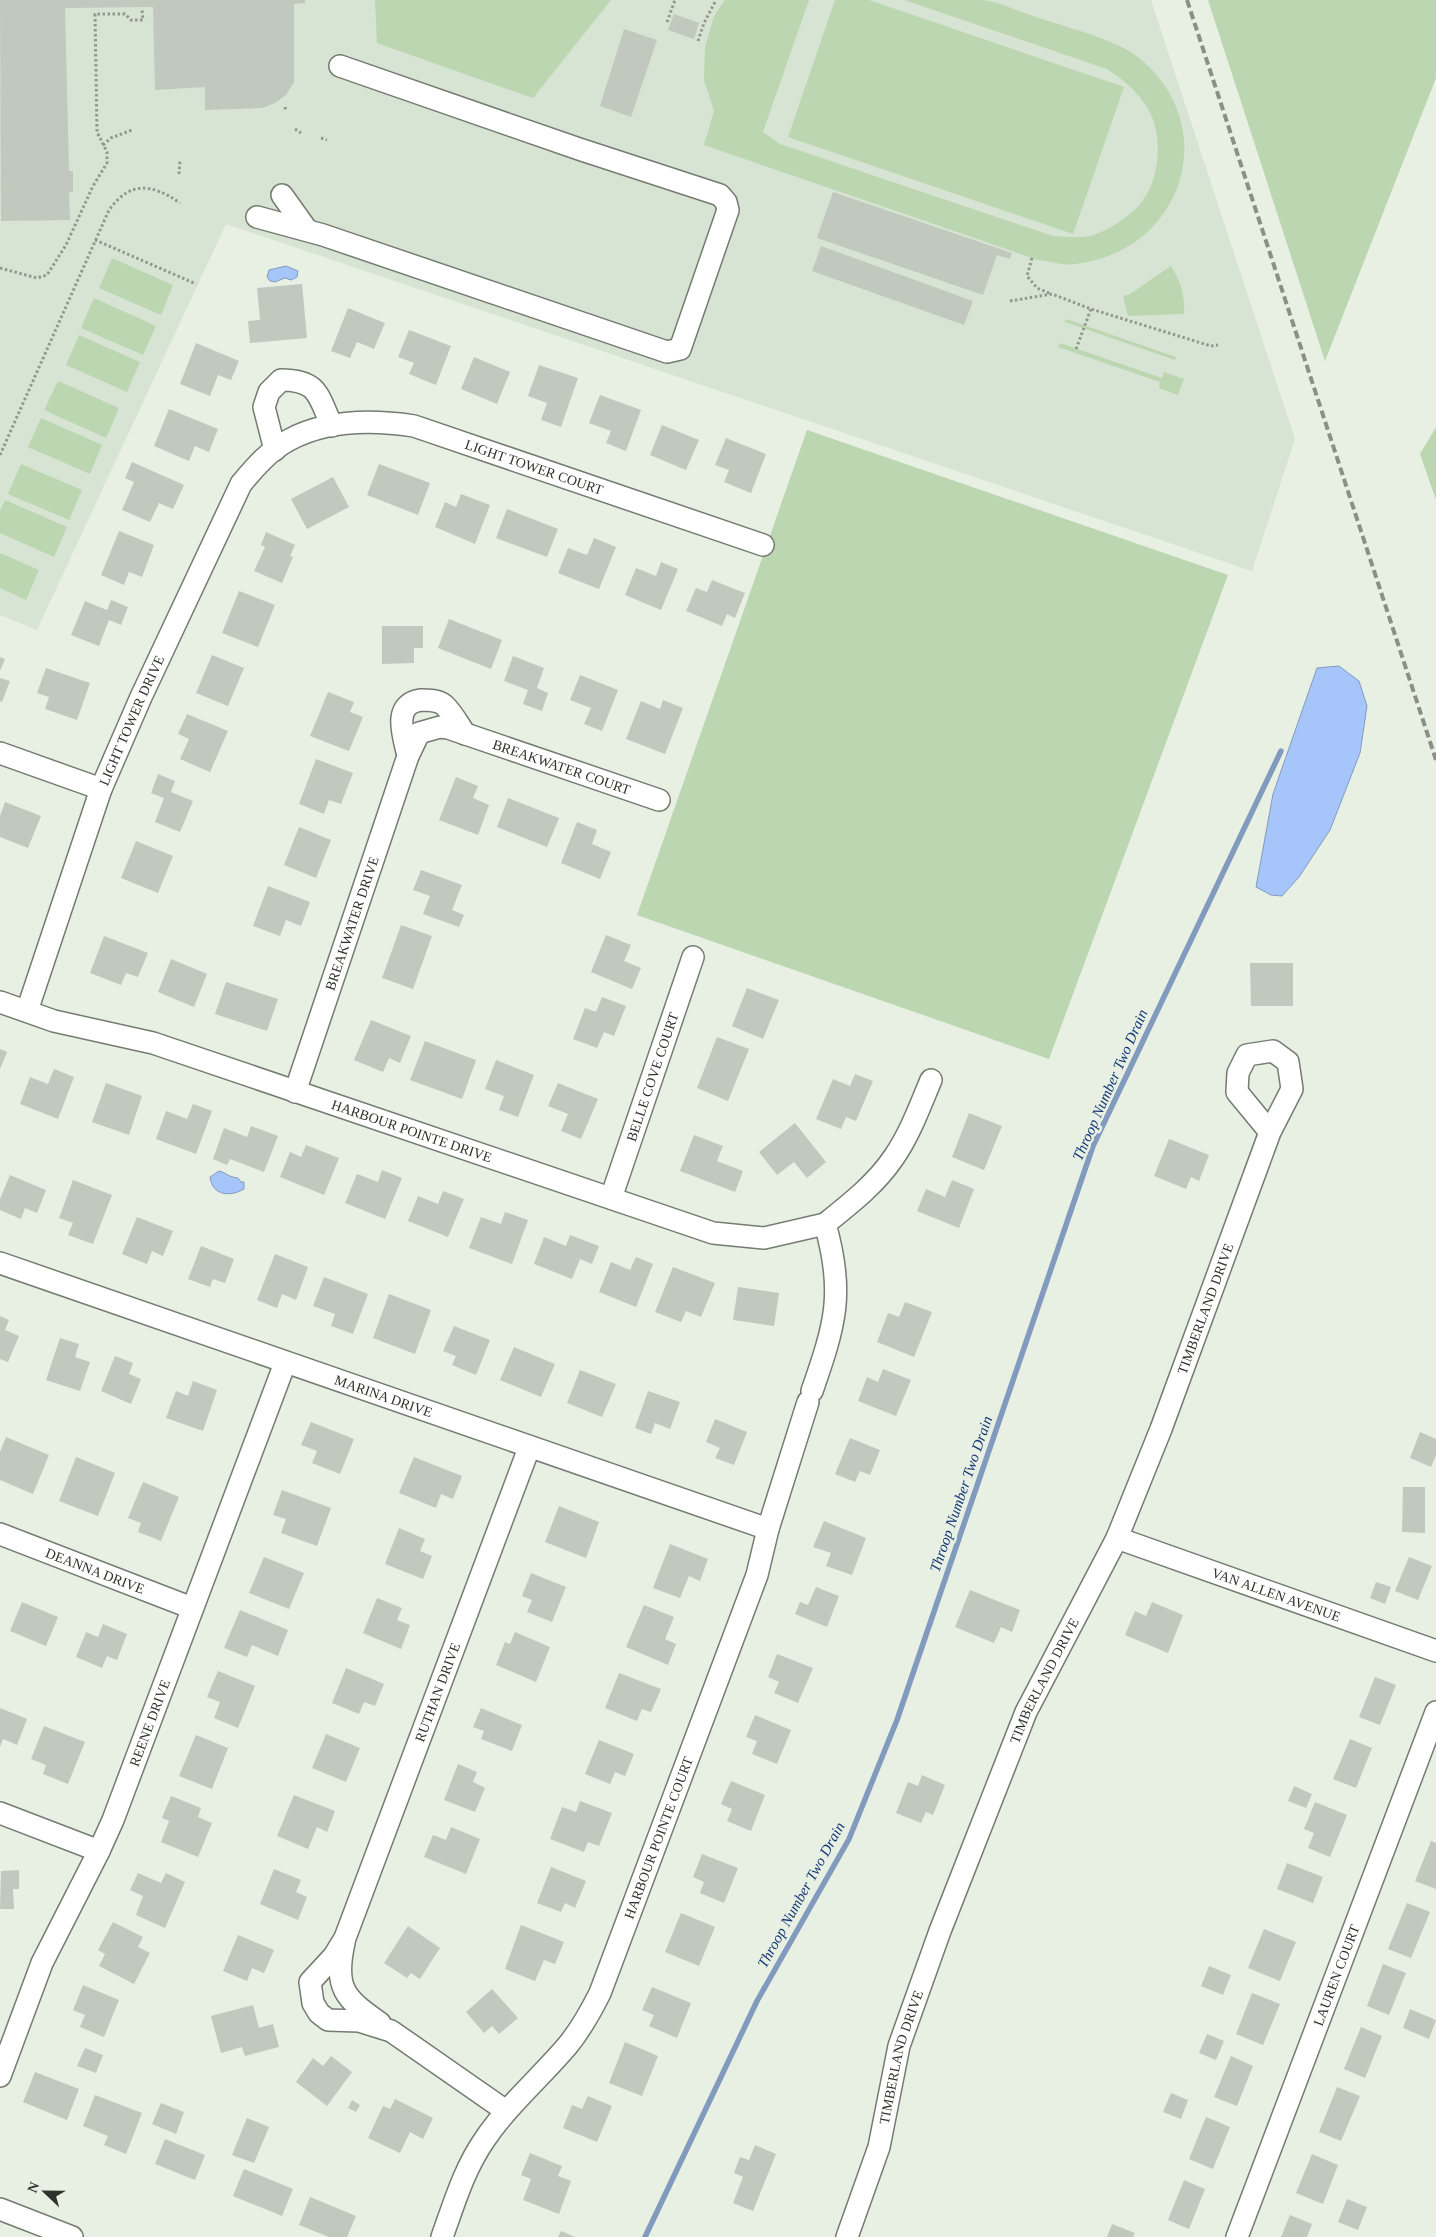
<svg xmlns="http://www.w3.org/2000/svg" width="1436" height="2237" font-family="'Times New Roman',serif">
<style>
.built{fill:#d8e4d3}
.green{fill:#bbd6b0}
.water{fill:#a6c6fb;stroke:#829abd}
.lines{fill:none;stroke-linecap:round;stroke-linejoin:round}
.stream{stroke:#829abd;stroke-width:5.5}
.building{fill:#c1c8be}
.minor-casing{stroke:#747b71;stroke-width:24}
.path{stroke:#92978f;stroke-width:3;stroke-dasharray:2.5 2.5;stroke-linecap:butt}
.minor{stroke:#fff;stroke-width:21}
.rail{stroke:#8a8f87;stroke-width:4;stroke-dasharray:8 4;stroke-linecap:butt}
.labels{text-anchor:middle;stroke-width:5;stroke-linejoin:round;paint-order:stroke}
.street-label{font-size:14px;fill:#2f322d;stroke:#e8f0e4}
.water-label{font-size:15px;font-style:italic;fill:#143774;stroke:#e8f0e4}
</style>
<rect width="100%" height="100%" fill="#e8f0e4"/>
<path class="built" d="M0,0H1151L1295,439L1252,571L226,224L37,630L0,615Z"/>
<path class="green" d="M375,0H611L533,98L377,43Z
M725,0H809L763,132L780,144L1053,236C1068,237 1086,239 1099,233C1113,227 1130,216 1140,204C1160,181 1164,136 1148,109C1138,92 1124,80 1107,69L904,0C928,0 960,0 983,0C999,2 1015,10 1030,15C1060,26 1115,38 1139,58C1224,127 1182,252 1075,264C1064,266 1049,261 1038,260L704,145L714,111L704,80L705,47L714,16Z
M835,0H869L1124,87L1073,234L788,137Z
M1208,0H1436V78L1325,361Z
M112,258L173,285L161,315L99,288Z
M1171,266C1181,282 1185,295 1184,314L1128,316L1123,296L1130,294Z
M94,298L156,326L143,355L81,328Z
M1066,319L1176,357L1175,360L1065,322Z
M79,335L140,362L127,392L66,365Z
M1060,343L1162,378L1164,372L1184,379L1178,395L1159,388L1160,382L1058,347Z
M58,381L119,408L106,438L44,410Z
M41,418L102,445L90,474L28,447Z
M1436,427V500L1420,454Z
M807,430L1228,575L1049,1059L637,915Z
M21,464L82,490L69,520L8,494Z
M5,500L67,527L54,557L0,533V511Z
M0,553L39,570L26,600L0,588Z"/>
<path class="water" d="M286,266L298,271L297,277L291,280L285,278L275,282L270,281L267,277L269,270Z
M1339,666L1359,681L1367,706L1360,753L1330,830L1299,877L1282,896L1271,895L1256,887L1273,794L1317,668Z
M219,1171C227,1173 228,1177 238,1178L241,1182H244V1189C231,1197 212,1196 210,1177Z"/>
<g class="lines">
<path class="stream" d="M645,2237L757,2001L849,1839L897,1720L1093,1146L1281,751"/>
</g>
<path class="building" d="M0,0H305V3L294,4V82L286,95L275,103L262,108L205,110V87L155,90L153,7L65,8L69,171H73V192H69L70,220L1,221Z
M674,14L699,23L694,39L668,30Z
M624,29L657,40L631,117L600,106Z
M833,192L1012,253L1010,259L997,255L983,295L817,238Z
M821,246L973,301L964,325L812,271Z
M302,284L307,338L250,343L248,321L260,320L257,288Z
M348,308L385,323L374,349L357,342L350,358L331,351Z
M409,330L451,346L436,385L409,374L414,363L398,357Z
M196,343L239,361L231,380L218,375L210,396L180,384Z
M474,357L510,372L497,404L461,389Z
M539,365L578,378L561,427L541,420L547,403L528,396Z
M600,395L641,410L626,451L606,443L611,431L589,423Z
M169,409L218,429L209,452L195,446L189,461L154,446Z
M662,425L699,440L686,470L650,455Z
M726,438L766,454L751,493L724,482L729,470L715,465Z
M132,462L184,485L173,509L159,503L150,522L122,510L134,482L125,478Z
M379,464L430,483L418,515L367,495Z
M333,477L349,507L307,529L291,499Z
M461,494L490,505L475,544L435,527L445,502L456,507Z
M507,509L558,529L547,557L496,538Z
M119,531L154,545L142,577L129,572L124,585L101,575Z
M266,532L295,545L290,556L293,557L282,583L254,571L265,547L261,545Z
M594,538L616,547L599,589L558,573L568,548L587,555Z
M661,562L678,569L661,610L625,595L636,568L656,576Z
M712,580L745,593L735,618L727,614L722,626L686,611L696,588L707,592Z
M239,591L275,605L258,647L222,633Z
M111,600L128,607L121,625L109,620L99,646L71,635L85,601L107,610Z
M449,619L502,640L491,669L438,648Z
M382,626H423V648H414V663L382,664Z
M212,655L244,668L228,706L196,693Z
M513,656L544,668L537,688L548,693L542,711L523,704L528,690L504,681Z
M0,657L5,659L0,671Z
M46,668L90,683L77,720L45,709L49,697L37,693Z
M580,675L618,690L602,731L584,724L591,708L570,700Z
M0,678L10,681L2,702L0,701Z
M328,692L354,702L350,712L363,717L349,751L310,736Z
M663,700L683,708L665,754L626,739L641,701L660,709Z
M187,714L228,731L210,772L180,759L189,739L178,734Z
M316,759L353,773L341,804L329,800L324,814L299,804Z
M158,774L175,781L171,792L193,801L180,832L155,822L164,798L151,793Z
M456,777L478,786L473,798L489,805L478,835L439,820Z
M508,798L559,818L547,847L497,827Z
M5,802L41,816L28,848L0,837V816Z
M577,822L597,830L592,844L611,852L600,879L561,863Z
M299,827L331,840L316,878L284,865Z
M136,841L173,856L158,893L121,878Z
M421,870L462,885L452,910L464,915L459,927L423,914L430,896L413,890Z
M268,886L310,902L301,926L286,920L280,936L253,926Z
M401,925L432,936L413,989L382,978Z
M606,935L631,945L624,961L641,968L632,989L591,972Z
M104,936L148,953L138,977L126,973L121,985L90,973Z
M171,959L207,974L194,1007L158,992Z
M1250,963H1293V1006H1251Z
M226,982L278,999L267,1031L215,1014Z
M747,988L779,1000L763,1039L732,1026Z
M602,997L626,1006L614,1036L604,1032L597,1048L573,1039L585,1008L596,1012Z
M371,1020L411,1036L400,1063L389,1058L383,1072L354,1060Z
M717,1037L749,1049L728,1101L697,1088Z
M425,1041L476,1060L462,1099L410,1080Z
M0,1049L7,1052L0,1069Z
M496,1060L534,1075L518,1117L499,1110L504,1096L485,1089Z
M54,1069L74,1077L58,1119L20,1104L30,1077L48,1084Z
M855,1074L873,1081L856,1121L846,1117L841,1129L816,1119L833,1079L850,1086Z
M106,1083L142,1096L129,1135L92,1122Z
M558,1083L598,1099L581,1139L561,1131L568,1114L548,1106Z
M193,1104L212,1111L196,1154L156,1139L166,1111L187,1119Z
M969,1113L1002,1126L984,1170L952,1157Z
M795,1123L826,1162L807,1178L794,1162L777,1175L759,1152Z
M251,1126L278,1136L264,1172L230,1159L227,1165L213,1159L224,1128L247,1137Z
M694,1135L723,1146L717,1161L743,1171L735,1192L680,1171Z
M1169,1139L1209,1155L1199,1181L1191,1177L1186,1189L1154,1176Z
M306,1145L339,1158L324,1195L280,1177L290,1152L301,1157Z
M382,1170L402,1178L385,1219L345,1203L357,1174L378,1182Z
M10,1175L46,1190L37,1213L25,1208L21,1219L0,1210V1199Z
M73,1180L112,1195L93,1244L68,1235L73,1223L59,1218Z
M952,1180L974,1189L959,1228L917,1211L926,1189L945,1197Z
M443,1191L464,1199L448,1237L408,1221L418,1196L438,1204Z
M505,1212L528,1220L512,1264L469,1248L481,1217L501,1224Z
M137,1217L173,1231L163,1256L152,1251L147,1264L122,1254Z
M570,1235L599,1246L592,1264L580,1259L572,1279L534,1264L544,1237L566,1246Z
M201,1246L234,1259L225,1283L213,1279L210,1287L188,1279Z
M275,1254L308,1267L296,1300L282,1294L277,1308L257,1300Z
M636,1257L653,1264L636,1307L599,1292L611,1262L630,1270Z
M673,1267L715,1283L701,1317L686,1311L681,1322L655,1312Z
M324,1277L368,1294L353,1334L331,1326L335,1314L313,1306Z
M738,1287L779,1293L774,1326L733,1320Z
M389,1294L431,1310L415,1354L373,1338Z
M905,1302L932,1312L914,1357L877,1342L888,1313L899,1317Z
M0,1316L9,1320L5,1330L19,1336L8,1362L0,1359Z
M454,1326L490,1340L476,1375L452,1365L456,1356L443,1351Z
M60,1338L79,1344L75,1357L90,1362L80,1391L46,1380Z
M514,1347L555,1364L541,1397L500,1380Z
M115,1356L133,1363L129,1374L141,1379L131,1404L101,1391Z
M883,1369L911,1380L896,1416L858,1401L867,1377L878,1382Z
M580,1370L616,1384L602,1417L567,1403Z
M193,1381L217,1390L203,1431L166,1418L176,1391L188,1396Z
M648,1391L680,1402L670,1429L655,1423L651,1434L635,1428Z
M715,1419L747,1432L734,1465L715,1458L720,1448L706,1442Z
M311,1422L354,1439L340,1474L312,1463L317,1451L301,1445Z
M1420,1432L1436,1439V1455L1431,1467L1410,1458Z
M6,1437L49,1455L33,1494L0,1480V1452Z
M850,1438L880,1450L870,1475L860,1471L855,1482L835,1474Z
M76,1457L115,1473L98,1516L59,1501Z
M414,1457L462,1476L453,1499L441,1494L436,1508L399,1493Z
M143,1482L179,1497L161,1541L138,1532L141,1523L128,1518Z
M1403,1487H1425V1533L1402,1532Z
M282,1490L331,1508L317,1546L281,1533L286,1519L273,1515Z
M559,1506L599,1522L586,1558L545,1542Z
M824,1521L866,1538L852,1575L826,1566L831,1553L813,1547Z
M399,1528L425,1539L420,1551L432,1556L423,1579L385,1564Z
M670,1544L708,1559L700,1581L689,1576L680,1598L653,1588Z
M264,1557L304,1573L289,1609L249,1593Z
M1409,1557L1432,1566L1418,1600L1395,1591Z
M531,1573L566,1587L552,1622L527,1612L532,1600L522,1596Z
M1376,1582L1391,1587L1385,1604L1370,1598Z
M816,1587L839,1596L827,1627L795,1614L800,1602L808,1605Z
M970,1590L1020,1610L1012,1632L1001,1627L994,1643L955,1627Z
M377,1598L402,1608L397,1620L410,1625L401,1649L363,1633Z
M22,1602L58,1617L46,1646L10,1631Z
M1152,1602L1183,1615L1168,1653L1125,1635L1135,1611L1146,1616Z
M644,1605L674,1617L665,1639L676,1644L668,1665L626,1647Z
M240,1610L288,1630L278,1656L252,1645L247,1657L224,1648Z
M103,1624L127,1634L117,1660L107,1656L102,1668L76,1657L86,1632L98,1637Z
M515,1632L550,1647L536,1682L496,1665L505,1642L510,1644Z
M777,1654L813,1668L798,1703L774,1693L779,1682L768,1677Z
M346,1668L384,1684L375,1706L364,1702L359,1714L332,1703Z
M218,1671L255,1686L238,1728L214,1718L220,1702L207,1697Z
M619,1673L661,1689L651,1712L642,1709L637,1721L605,1708Z
M1375,1677L1396,1685L1380,1725L1359,1717Z
M0,1708L27,1719L17,1745L3,1739L0,1747Z
M481,1708L522,1725L512,1751L481,1739L484,1731L473,1727Z
M755,1715L791,1730L777,1764L752,1754L757,1741L746,1737Z
M44,1726L85,1742L68,1784L43,1774L46,1765L31,1759Z
M326,1734L360,1748L346,1782L312,1768Z
M196,1735L228,1748L212,1789L179,1776Z
M1350,1739L1372,1748L1356,1788L1333,1779Z
M599,1740L634,1754L625,1776L615,1772L610,1784L585,1774Z
M458,1764L477,1772L473,1782L485,1788L475,1812L444,1800Z
M922,1775L945,1785L933,1815L926,1812L921,1823L896,1813L908,1782L918,1786Z
M731,1781L765,1795L751,1831L727,1821L732,1809L721,1804Z
M1294,1786L1312,1794L1306,1808L1288,1801Z
M294,1795L335,1811L327,1832L317,1827L308,1849L277,1836Z
M171,1796L201,1808L198,1817L212,1823L198,1857L161,1842L169,1821L162,1818Z
M580,1801L612,1813L599,1846L588,1842L584,1852L550,1839L562,1807L576,1812Z
M1315,1802L1347,1815L1330,1857L1308,1848L1314,1833L1304,1829Z
M451,1827L480,1839L466,1874L424,1857L433,1835L446,1840Z
M1431,1841L1436,1843V1889L1415,1881Z
M702,1854L738,1868L724,1903L700,1893L704,1882L693,1877Z
M1287,1863L1323,1877L1313,1903L1277,1889Z
M551,1867L586,1881L575,1908L565,1903L561,1912L537,1903Z
M274,1869L301,1880L296,1892L307,1897L298,1920L260,1904Z
M19,1870V1889H13L14,1909H0L1,1871Z
M138,1873L161,1883L166,1873L185,1882L165,1928L136,1915L143,1896L130,1890Z
M1407,1903L1430,1912L1411,1958L1388,1949Z
M681,1913L715,1927L699,1966L665,1952Z
M113,1922L143,1937L138,1947L150,1953L134,1984L99,1966L105,1954L98,1950Z
M521,1925L564,1942L555,1964L544,1960L535,1981L505,1969Z
M408,1926L440,1948L420,1979L411,1973L407,1978L384,1963Z
M1264,1929L1296,1942L1280,1981L1248,1968Z
M238,1935L274,1950L264,1973L252,1968L247,1981L223,1971Z
M1383,1964L1406,1973L1389,2015L1367,2006Z
M1209,1966L1231,1975L1223,1995L1201,1986Z
M83,1985L119,2000L104,2037L80,2027L85,2015L73,2010Z
M652,1987L691,2003L677,2038L649,2026L654,2015L642,2010Z
M492,1989L518,2018L499,2034L492,2026L484,2033L466,2012Z
M1252,1993L1280,2004L1263,2045L1236,2034Z
M253,2005L259,2028L273,2024L279,2047L245,2056L242,2047L221,2053L211,2016Z
M1410,2009L1436,2020L1429,2039L1403,2028Z
M1361,2027L1382,2036L1365,2078L1344,2069Z
M1207,2034L1224,2041L1216,2060L1199,2053Z
M625,2042L658,2056L642,2096L609,2083Z
M85,2048L103,2055L96,2073L77,2066Z
M331,2056L352,2072L327,2106L296,2082L313,2058L323,2066Z
M1231,2056L1253,2066L1237,2106L1214,2097Z
M35,2072L79,2089L67,2120L23,2102Z
M1337,2087L1360,2096L1341,2141L1319,2132Z
M1171,2093L1188,2100L1181,2119L1163,2112Z
M95,2095L142,2113L126,2154L104,2145L108,2136L83,2126Z
M588,2096L612,2106L597,2142L563,2128L572,2105L582,2109Z
M395,2099L433,2118L423,2139L410,2132L400,2153L368,2138L383,2106L390,2109Z
M352,2100L360,2105L356,2112L348,2108Z
M161,2103L184,2112L176,2134L152,2124Z
M1206,2117L1230,2127L1213,2169L1189,2159Z
M247,2118L269,2127L254,2163L232,2155Z
M165,2139L205,2155L195,2180L155,2164Z
M755,2145L776,2154L753,2211L733,2203L743,2177L734,2173L740,2157L749,2160Z
M530,2153L562,2166L558,2176L571,2181L559,2214L523,2200L531,2179L521,2175Z
M1312,2154L1338,2165L1323,2204L1296,2193Z
M244,2169L293,2189L282,2216L233,2196Z
M1184,2180L1205,2189L1189,2229L1168,2220Z
M310,2197L356,2216L347,2237H329L299,2225Z
M1347,2199L1367,2207L1358,2230L1338,2222Z
M1290,2215L1312,2224L1307,2237H1281Z
M1112,2224L1135,2233L1133,2237H1107Z
M561,2231L575,2237H558Z"/>
<g class="lines">
<g class="minor-casing">
<g id="minor">
<path d="M282,195L307,230"/>
<path d="M257,217L323,235L667,352L680,349L728,210L726,202L720,195L579,149L340,66"/>
<path d="M275,450L264,407L269,392L281,380C319,380 318,396 332,426"/>
<path d="M0,753L101,789"/>
<path d="M408,756C404,737 391,704 421,700C429,700 438,700 444,705C452,712 459,725 465,734"/>
<path id="s1" d="M0,1002L54,1021L153,1043L713,1233L764,1238L825,1224"/>
<path id="s2" d="M27,1011L101,789L141,697L241,484C255,467 270,450 289,440C326,420 374,420 414,426L763,545"/>
<path id="s3" d="M295,1092L408,756L419,733L440,727L448,728L659,800"/>
<path id="s4" d="M611,1198L693,957"/>
<path id="s5" d="M0,1263L768,1529"/>
<path d="M812,1391C835,1325 845,1293 825,1224C850,1204 876,1184 894,1157C910,1134 920,1106 931,1080"/>
<path id="s6" d="M0,1534L192,1608"/>
<path id="s7" d="M1117,1538L1436,1651"/>
<path d="M0,1813L99,1851"/>
<path d="M344,1943C334,1988 344,1998 380,2023"/>
<path id="s8" d="M0,2076L42,1963L99,1851L113,1820L285,1363"/>
<path id="s9" d="M506,2111L391,2031L359,2021L328,2020L319,2013L313,2003L310,1982L334,1956L345,1938L529,1448"/>
<path d="M0,2209L72,2237"/>
<path id="s10" d="M442,2237C454,2204 464,2169 485,2139C508,2105 541,2077 568,2045C581,2029 591,2011 600,1993L757,1575L768,1529L808,1402"/>
<path id="s11" d="M847,2237L879,2147L899,2046L940,1931L1026,1712L1117,1538L1161,1429L1270,1132L1292,1089L1288,1062L1273,1051L1247,1055L1238,1073L1237,1092L1270,1132"/>
<path id="s12" d="M1237,2237L1436,1712"/>
</g>
</g>
<path class="path" d="M667,22L675,0
M698,41L704,23L716,0
M285,107L286,111
M295,129L301,133
M321,138L327,140
M103,145L111,138L132,130
M179,174L180,161
M95,240L196,284
M1032,258L1027,276L1037,288L1051,294
M0,268L37,278L47,275L66,245L93,186L107,163V152L97,132L95,14H125L131,20H143L142,10
M1010,301L1052,294L1091,309L1211,346L1218,345
M1076,349L1091,309
M0,455L109,210C131,180 152,184 180,203"/>
<use href="#minor" class="minor"/>
<path class="rail" d="M1187,0L1436,760"/>
</g>
<g class="labels">
<g class="street-label">
<text dy="5" stroke="none"><textPath href="#s2" startOffset="890">LIGHT TOWER COURT</textPath></text>
<text dy="5" stroke="none"><textPath href="#s2" startOffset="309">LIGHT TOWER DRIVE</textPath></text>
<text dy="5" stroke="none"><textPath href="#s3" startOffset="530">BREAKWATER COURT</textPath></text>
<text dy="5" stroke="none"><textPath href="#s3" startOffset="178">BREAKWATER DRIVE</textPath></text>
<text dy="5" stroke="none"><textPath href="#s4" startOffset="128">BELLE COVE COURT</textPath></text>
<text dy="5" stroke="none"><textPath href="#s1" startOffset="432">HARBOUR POINTE DRIVE</textPath></text>
<text dy="5" stroke="none"><textPath href="#s11" startOffset="998">TIMBERLAND DRIVE</textPath></text>
<text dy="5" stroke="none"><textPath href="#s5" startOffset="406">MARINA DRIVE</textPath></text>
<text dy="5" stroke="none"><textPath href="#s6" startOffset="102">DEANNA DRIVE</textPath></text>
<text dy="5" stroke="none"><textPath href="#s7" startOffset="169">VAN ALLEN AVENUE</textPath></text>
<text dy="5" stroke="none"><textPath href="#s11" startOffset="592">TIMBERLAND DRIVE</textPath></text>
<text dy="5" stroke="none"><textPath href="#s9" startOffset="568">RUTHAN DRIVE</textPath></text>
<text dy="5" stroke="none"><textPath href="#s8" startOffset="384">REENE DRIVE</textPath></text>
<text dy="5" stroke="none"><textPath href="#s10" startOffset="460">HARBOUR POINTE COURT</textPath></text>
<text dy="5" stroke="none"><textPath href="#s12" startOffset="280">LAUREN COURT</textPath></text>
<text dy="5" stroke="none"><textPath href="#s11" startOffset="188">TIMBERLAND DRIVE</textPath></text>
</g>
<g class="water-label">
<text transform="translate(1110 1085) rotate(-66)" y="5">Throop Number Two Drain</text>
<text transform="translate(961 1494) rotate(-71)" y="5">Throop Number Two Drain</text>
<text transform="translate(801 1895) rotate(-61)" y="5">Throop Number Two Drain</text>
</g>
</g>
<g transform="translate(45 2192) rotate(292)" stroke="#e8f0e4" stroke-width="4" paint-order="stroke">
<path d="M0-4L9 19L0 12L-9 19Z" fill="#2f322d"/>
<text y="-8" font-size="14" font-weight="bold" text-anchor="middle" fill="#2f322d">N</text>
</g>
</svg>
